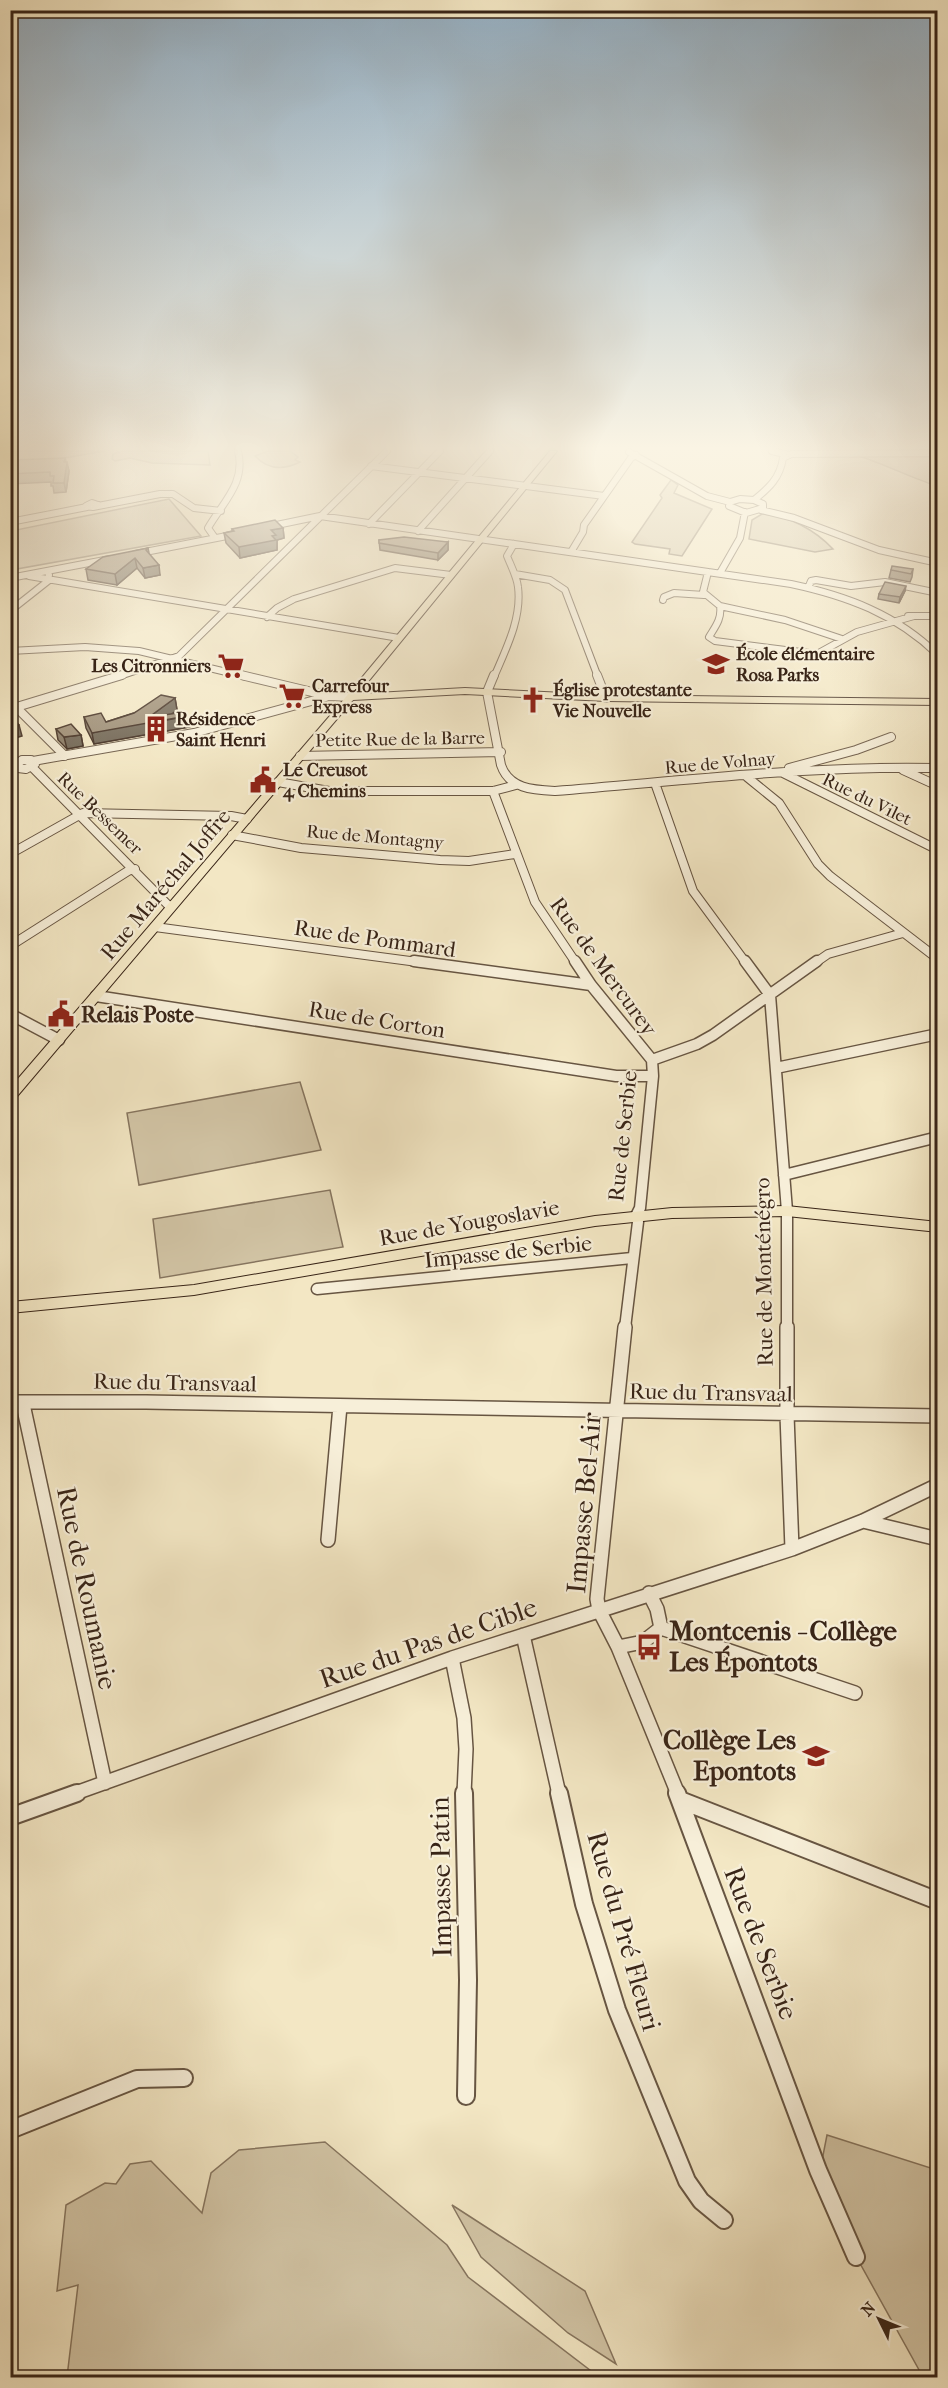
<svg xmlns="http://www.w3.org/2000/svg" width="948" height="2388" font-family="'IM FELL French Canon',serif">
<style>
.green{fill:#d3c6a7;stroke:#86755f;stroke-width:1.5}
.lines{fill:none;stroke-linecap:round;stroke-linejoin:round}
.minor-far4-casing{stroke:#675542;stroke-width:8}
.minor-far3-casing{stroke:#675542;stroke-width:10}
.minor-far2-casing{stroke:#675542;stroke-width:13}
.minor-far1-casing{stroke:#675542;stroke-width:16}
.minor-casing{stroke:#675542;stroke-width:20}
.major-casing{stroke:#382417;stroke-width:2}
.minor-far4{stroke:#f7efd9;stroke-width:6}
.minor-far3{stroke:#f7efd9;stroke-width:8}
.minor-far2{stroke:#f7efd9;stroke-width:10}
.minor-far1{stroke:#f7efd9;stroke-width:13}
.minor{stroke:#f7efd9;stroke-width:16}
.major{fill:#f3e7c4;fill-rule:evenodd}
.wall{fill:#847661;stroke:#382417;stroke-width:1.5}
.shaded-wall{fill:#6b604f;stroke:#382417;stroke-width:1.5}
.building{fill:#998971;stroke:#382417;stroke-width:1.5}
.labels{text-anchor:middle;stroke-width:4.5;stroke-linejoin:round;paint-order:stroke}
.far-poi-label{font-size:18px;font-weight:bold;fill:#382417;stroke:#f7efd9;text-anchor:start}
.far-street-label{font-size:18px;fill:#382417;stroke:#f7efd9}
.street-label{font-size:22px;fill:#382417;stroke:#f7efd9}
.poi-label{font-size:22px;font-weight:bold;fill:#382417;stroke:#f7efd9;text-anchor:start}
.near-street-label{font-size:27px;fill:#382417;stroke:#f7efd9}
.near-poi-label{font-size:27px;font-weight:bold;fill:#382417;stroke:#f7efd9;text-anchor:start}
</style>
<rect width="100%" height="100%" fill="#f3e7c4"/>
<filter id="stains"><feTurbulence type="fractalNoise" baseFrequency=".00333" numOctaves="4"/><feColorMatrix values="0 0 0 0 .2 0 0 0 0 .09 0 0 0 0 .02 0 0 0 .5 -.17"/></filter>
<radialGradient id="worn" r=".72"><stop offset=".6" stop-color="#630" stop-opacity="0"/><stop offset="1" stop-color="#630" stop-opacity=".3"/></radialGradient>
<path class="green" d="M11,451H105L11,467Z
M122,451H208L210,465L152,463L130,458L115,461L112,459L113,454Z
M268,451H290L298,457L295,460L300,462C284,470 268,470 255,456Z
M859,456L937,457V486C911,478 887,465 859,456Z
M671,480L678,485L674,493L712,509L682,556L669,554L670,549L635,544L632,542L662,498L660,495Z
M169,499L201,536L11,570V531Z
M762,514C788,515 815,530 833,549L815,552L749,539L752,520Z
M300,1082L321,1150L139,1185L127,1113Z
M330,1190L343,1247L160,1278L153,1219Z
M827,2135L937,2170V2377H923L817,2186Z
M325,2142L447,2245L468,2277L599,2377H67L78,2285L57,2291L66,2205L105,2183L116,2184L130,2164L151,2161L202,2213L211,2173L239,2150Z
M452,2205L585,2291L616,2364L568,2333L481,2257Z"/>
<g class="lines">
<g class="minor-far4-casing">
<path id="minor-far4" d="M772,451L789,455
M629,452L707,496L730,502
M371,466L604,496
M740,499L754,500L763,504V508L746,513L729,506L730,502Z
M754,500C769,488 780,478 783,458L791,454L938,453
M98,505L92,503L86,506L93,507L160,494H173L194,508L221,511
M761,510L794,518L879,550L938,563
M10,522L87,507
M369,524L440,451
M267,527L320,516L791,584C847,596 896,614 938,655
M418,531L490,451
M215,538L208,528C223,502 246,483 238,451
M571,552L583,532L584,525L631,458L636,455
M135,554L237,534
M708,572L703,592L720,606C722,619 715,627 709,637L715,641L817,654L857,632L914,616
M720,573L740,538L745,512
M515,574L550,580L565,590L598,677
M29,576L399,638
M10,578L110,559
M808,588L811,581L816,580L851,586L885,582L938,593
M663,600L664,597L674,593L704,595
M720,606L785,620L842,639
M10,611L48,581L49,575
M908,616H938
M267,617L277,608L294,599L395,568L451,575
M10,651L85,647L139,651L247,677
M117,677L179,656L387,451
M494,677C506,649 522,618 518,587C517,577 511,566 507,556L514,544"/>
</g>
<g class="minor-far3-casing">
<path id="minor-far3" d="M241,675L329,696L350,697
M494,675L487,692L501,765C509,789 533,790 555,791C682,781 811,765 938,768
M597,675L606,698
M16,707L65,756
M10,709L122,675
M300,756L501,752
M22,760H31L35,764L26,769L18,768L16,765Z
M33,761L194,733L326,697
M32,767L168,905L172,906
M789,768L856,750L891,737
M903,770L938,786
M783,773L938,850
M747,777L779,803L818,864L830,876L938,959
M278,782L329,791H493L516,785
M655,783L693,891L746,963
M493,791L535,902L576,963
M232,835L301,848L440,860L469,861L515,854
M10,854L83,813L231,816L247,819
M155,927L425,963
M10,946L128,871L135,869
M815,963L828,954L903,933"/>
</g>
<g class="minor-far2-casing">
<path id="minor-far2" d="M414,961L591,985
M575,961L591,985L652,1060
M745,961L770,995L787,1211V1328
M96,996L616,1076H653
M10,1014L59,1040
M652,1060L697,1044L713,1035L817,961
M776,1068L938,1034
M784,1175L938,1137
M317,1289L632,1258
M625,1328L638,1222L636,1216L640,1208L653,1076L652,1060"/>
</g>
<g class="minor-far1-casing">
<path id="minor-far1" d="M625,1327L597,1599L599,1610L618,1647L678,1794
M787,1327V1415L792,1549
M10,1402H146L938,1416
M25,1403L24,1409L105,1783
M863,1521L938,1539
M328,1540L340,1406
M649,1593L657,1609L661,1628
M661,1628L855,1693
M523,1635L559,1794
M618,1647L643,1642L661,1628
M452,1658L464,1718L466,1749L464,1794
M73,1794L452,1658L792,1549L863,1521L938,1485"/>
</g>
<g class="minor-casing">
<path id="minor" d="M464,1793L468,1980L466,2096
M559,1793L584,1904L617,2010L687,2181L701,2201L724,2220
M677,1793L818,2170L856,2257
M680,1800L938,1901
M10,1817L77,1793
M10,2130L137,2079L184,2078"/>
</g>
<g class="major-casing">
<path id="major" d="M550,451H557L358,694L465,688L606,695L938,699V705L606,701L465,694L353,700L14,1100L10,1101V1088L340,704Z
M787,1206L938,1222V1232L787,1216L672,1218L595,1226L194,1295L10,1313V1302L194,1285L595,1216L672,1208Z"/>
</g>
<use href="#minor-far4" class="minor-far4"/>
<use href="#minor-far3" class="minor-far3"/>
<use href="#minor-far2" class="minor-far2"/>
<use href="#minor-far1" class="minor-far1"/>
<use href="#minor" class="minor"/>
<use href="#major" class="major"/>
</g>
<path class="wall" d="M65,458L69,471L66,492L54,493L53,486H51V482L10,484V465Z
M283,528L284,538L277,540V550L240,558L226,543L224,533L232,531V529Z
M379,540L448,542V550L438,560L380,550Z
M148,548L149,553L160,575L145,578L137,568L117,585L88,580L86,569Z
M913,569L912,577L910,582L889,578L891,570Z
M905,591L899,603L878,599L879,594Z
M175,698L177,710L171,714L189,727L94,744L86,728L84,717L106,722L134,713Z
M56,729L81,735L83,746L67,749L58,740Z"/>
<path class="shaded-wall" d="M65,458L66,468L67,462L69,471L66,492L64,483Z
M283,528L284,538L277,540V550L240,558L239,547L271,530Z
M448,542V550L438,560V553Z
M135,558L137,568L117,585L115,574Z
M159,565L160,575L145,578L143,568Z
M906,586L905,591L899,603L900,597Z
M175,698L177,710L162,721L187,716L189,727L94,744L92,733L149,717Z
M19,725L22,736L12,739L13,742L10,743V728Z
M81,735L83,746L67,749L64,737Z"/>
<path class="building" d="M65,458L64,462H67L64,483H53L54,476H50V472L10,474V465H11L12,460Z
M275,520L283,528L271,530L276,535L272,536L276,540L239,547L224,533L234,531L232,529Z
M404,537L448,542L438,553L379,543V540Z
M148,548L146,550L159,565L143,568L135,558L115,574L86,569L103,557Z
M892,566L913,569L911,574L891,570Z
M885,582L906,586L900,597L879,594Z
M161,695L175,698L149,717L185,712L187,716L92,733L84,717L101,713L106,722L134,713Z
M10,716H11L19,725L10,728Z
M71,724L81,735L64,737L56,729Z"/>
<linearGradient id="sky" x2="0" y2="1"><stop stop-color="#93aec2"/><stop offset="0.57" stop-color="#faf4e4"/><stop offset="1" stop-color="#faf4e4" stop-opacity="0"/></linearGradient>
<rect width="948" height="786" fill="url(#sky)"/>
<defs>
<g id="school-bare" transform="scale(2.07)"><path d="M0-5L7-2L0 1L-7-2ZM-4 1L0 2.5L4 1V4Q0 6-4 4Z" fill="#8f2418" stroke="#f7efd9" stroke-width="2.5" paint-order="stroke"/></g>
<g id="supermarket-bare" transform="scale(2.07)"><path d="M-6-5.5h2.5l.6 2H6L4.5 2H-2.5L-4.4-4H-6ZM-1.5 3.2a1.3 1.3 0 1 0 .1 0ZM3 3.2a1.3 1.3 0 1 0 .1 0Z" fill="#8f2418" stroke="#f7efd9" stroke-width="2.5" paint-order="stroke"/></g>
<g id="church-bare" transform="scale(2.07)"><path d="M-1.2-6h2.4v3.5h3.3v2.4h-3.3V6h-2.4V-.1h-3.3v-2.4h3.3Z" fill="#8f2418" stroke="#f7efd9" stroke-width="2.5" paint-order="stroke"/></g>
<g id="building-bare" transform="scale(2.07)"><path d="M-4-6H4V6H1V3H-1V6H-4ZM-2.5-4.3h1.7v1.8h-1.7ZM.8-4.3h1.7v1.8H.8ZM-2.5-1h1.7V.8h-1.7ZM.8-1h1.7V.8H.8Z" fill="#8f2418" stroke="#f7efd9" stroke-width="2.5" paint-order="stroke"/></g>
<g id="civic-bare" transform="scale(2.07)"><path d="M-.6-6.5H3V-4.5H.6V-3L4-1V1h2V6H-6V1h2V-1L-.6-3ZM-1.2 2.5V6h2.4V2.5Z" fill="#8f2418" stroke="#f7efd9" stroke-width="2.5" paint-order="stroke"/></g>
<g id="bus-bare" transform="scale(2.07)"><path d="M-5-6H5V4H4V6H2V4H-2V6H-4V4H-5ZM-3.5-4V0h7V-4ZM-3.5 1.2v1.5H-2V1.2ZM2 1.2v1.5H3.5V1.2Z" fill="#8f2418" stroke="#f7efd9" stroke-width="2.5" paint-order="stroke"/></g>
</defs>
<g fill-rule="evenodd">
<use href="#school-bare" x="716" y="664"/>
<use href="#supermarket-bare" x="231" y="666"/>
<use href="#supermarket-bare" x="292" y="696"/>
<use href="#church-bare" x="533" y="700"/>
<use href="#building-bare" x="156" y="729"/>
<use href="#civic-bare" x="263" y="780"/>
<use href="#civic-bare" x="61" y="1014"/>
<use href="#bus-bare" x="649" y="1647"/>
<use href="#school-bare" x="816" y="1756"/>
</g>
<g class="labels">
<g class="far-poi-label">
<text x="736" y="660">École élémentaire<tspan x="736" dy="21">Rosa Parks</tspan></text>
<text x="211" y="672" text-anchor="end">Les Citronniers</text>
<text x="312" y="692">Carrefour<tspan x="312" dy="21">Express</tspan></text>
<text x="553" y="696">Église protestante<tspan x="553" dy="21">Vie Nouvelle</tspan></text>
<text x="176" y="725">Résidence<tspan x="176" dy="21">Saint Henri</tspan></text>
<text x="283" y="776">Le Creusot<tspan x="283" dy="21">4 Chemins</tspan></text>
</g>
<g class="far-street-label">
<text transform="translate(400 739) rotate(-1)" y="6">Petite Rue de la Barre</text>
<text transform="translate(720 763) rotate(-5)" y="6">Rue de Volnay</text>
<text transform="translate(867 799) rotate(26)" y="6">Rue du Vilet</text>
<text transform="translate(100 813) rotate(44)" y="6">Rue Bessemer</text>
<text transform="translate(375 837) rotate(5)" y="6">Rue de Montagny</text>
</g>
<g class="street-label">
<text transform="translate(165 884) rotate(-50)" y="8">Rue Maréchal Joffre</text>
<text transform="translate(375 938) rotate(8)" y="8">Rue de Pommard</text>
<text transform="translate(604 966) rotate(54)" y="8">Rue de Mercurey</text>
<text transform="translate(377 1019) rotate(9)" y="8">Rue de Corton</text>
<text transform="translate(622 1136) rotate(-84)" y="8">Rue de Serbie</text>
<text transform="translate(469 1222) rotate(-10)" y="8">Rue de Yougoslavie</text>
<text transform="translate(508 1251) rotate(-6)" y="8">Impasse de Serbie</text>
<text transform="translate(763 1272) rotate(-91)" y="8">Rue de Monténégro</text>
<text transform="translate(175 1382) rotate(1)" y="8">Rue du Transvaal</text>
<text transform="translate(711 1392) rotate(1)" y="8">Rue du Transvaal</text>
</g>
<g class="poi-label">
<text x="81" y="1022">Relais Poste</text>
</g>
<g class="near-street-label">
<text transform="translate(584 1503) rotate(-85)" y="9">Impasse Bel-Air</text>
<text transform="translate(87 1588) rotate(78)" y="9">Rue de Roumanie</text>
<text transform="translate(428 1643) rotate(-19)" y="9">Rue du Pas de Cible</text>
<text transform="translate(441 1877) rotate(-91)" y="9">Impasse Patin</text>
<text transform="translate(624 1931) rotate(74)" y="9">Rue du Pré Fleuri</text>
<text transform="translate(761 1943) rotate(69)" y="9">Rue de Serbie</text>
</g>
<g class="near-poi-label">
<text x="669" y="1640">Montcenis - Collège<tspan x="669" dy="31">Les Épontots</tspan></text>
<text x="796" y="1749" text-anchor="end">Collège Les<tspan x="796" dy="31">Epontots</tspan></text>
</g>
</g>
<rect width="948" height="2388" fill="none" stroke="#f3e7c4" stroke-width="36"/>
<rect x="12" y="12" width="924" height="2364" fill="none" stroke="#382417" stroke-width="3"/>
<rect x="18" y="18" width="912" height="2352" fill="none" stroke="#382417" stroke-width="1.5"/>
<g transform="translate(879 2319) rotate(313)" stroke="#f7efd9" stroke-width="4.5" paint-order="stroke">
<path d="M0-4.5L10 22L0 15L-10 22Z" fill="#382417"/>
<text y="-9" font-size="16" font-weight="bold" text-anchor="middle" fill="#382417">N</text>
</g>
<rect width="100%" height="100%" filter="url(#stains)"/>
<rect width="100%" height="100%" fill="url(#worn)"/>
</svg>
